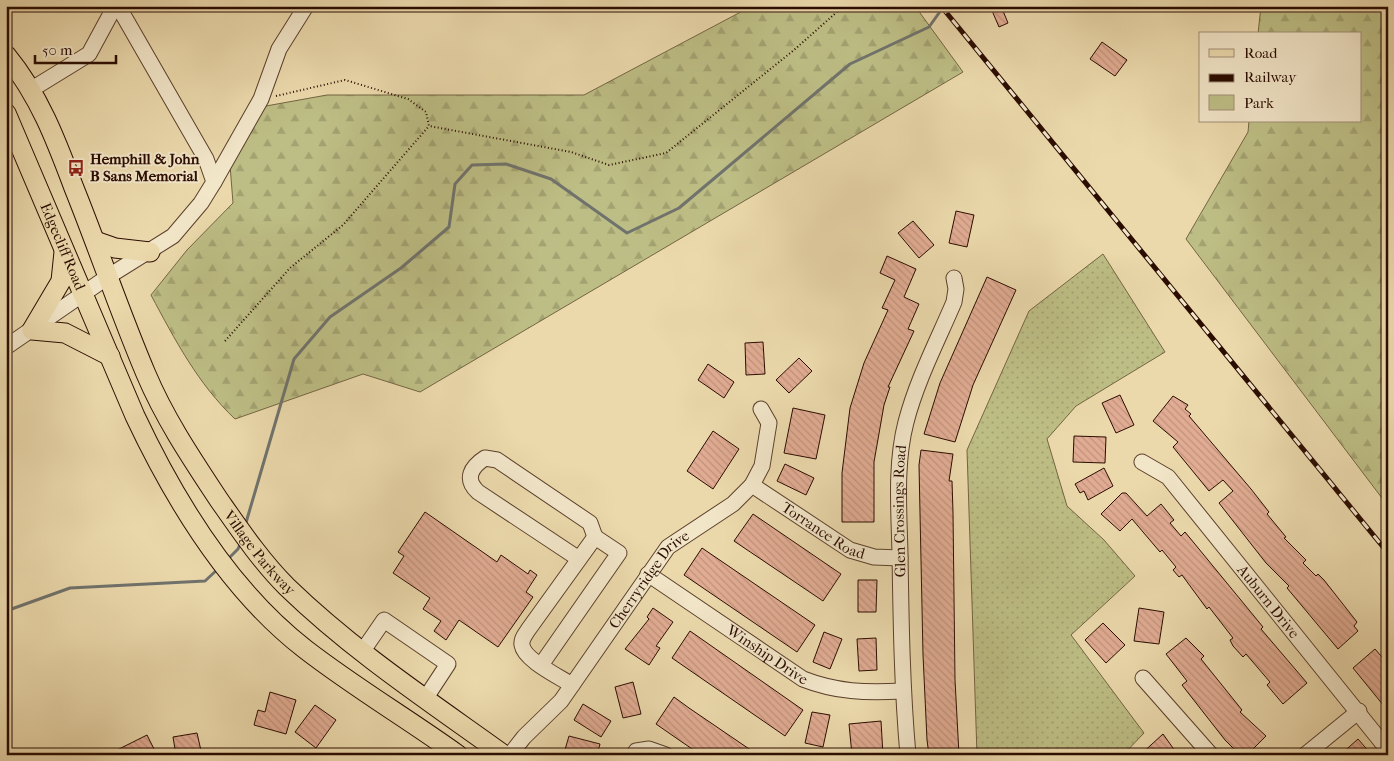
<svg xmlns="http://www.w3.org/2000/svg" width="1394" height="761" font-family="'IM FELL French Canon',serif">
<style>
.green{fill:url(#green-dots);stroke:#746542}
.forest{fill:url(#forest-firs);stroke:#746542}
.lines{fill:none;stroke-linecap:round;stroke-linejoin:round}
.stream{stroke:#70736d;stroke-width:3}
.building{fill:url(#building-back-hatch);stroke:#2b0c00}
.minor-casing{stroke:#5b3f2b;stroke-width:17}
.major-casing{stroke:#2b0c00;stroke-width:21}
.path{stroke:#2b0c00;stroke-width:2;stroke-dasharray:1 2.5;stroke-linecap:butt}
.minor{stroke:#f2e6c9;stroke-width:15}
.major{stroke:#ebd9ac;stroke-width:19}
.rail-casing{stroke:#2b0c00;stroke-width:5}
.rail{stroke:#f2e6c9;stroke-width:3;stroke-dasharray:9;stroke-linecap:butt}
.labels{text-anchor:middle;stroke-width:4;stroke-linejoin:round;paint-order:stroke}
.poi-label{font-size:15px;font-weight:bold;fill:#2b0c00;stroke:#f2e6c9;text-anchor:start}
.street-label{font-size:15px;fill:#2b0c00;stroke:#f2e6c9}
</style>
<defs>
<pattern id="green-dots" width="8" height="8" patternUnits="userSpaceOnUse" patternTransform="scale(1.25)"><rect width="8" height="8" fill="#bdbe85"/><path d="M2 2h.1M6 6h.1" fill="none" stroke="#a3a271" stroke-width="1.8" stroke-linecap="round"/></pattern>
<pattern id="forest-firs" width="22" height="20" patternUnits="userSpaceOnUse" patternTransform="scale(1.25)"><rect width="22" height="20" fill="#bdbe85"/><path d="M5 1l3.5 6h-7zM16 11l3.5 6h-7z" fill="#a3a271"/></pattern>
<pattern id="building-back-hatch" width="6" height="6" patternUnits="userSpaceOnUse" patternTransform="scale(1.25)"><rect width="6" height="6" fill="#e1ac93"/><path d="M-1 5l2 2M0 0l6 6M5-1l2 2" fill="none" stroke="#c1937d"/></pattern>
</defs>
<rect width="100%" height="100%" fill="#ebd9ac"/>
<filter id="stains"><feTurbulence type="fractalNoise" baseFrequency=".004" numOctaves="4"/><feColorMatrix values="0 0 0 0 .2 0 0 0 0 .09 0 0 0 0 .02 0 0 0 .5 -.17"/></filter>
<radialGradient id="worn" r=".72"><stop offset=".6" stop-color="#630" stop-opacity="0"/><stop offset="1" stop-color="#630" stop-opacity=".3"/></radialGradient>
<path class="green" d="M1103,254L1165,352L1076,406L1047,439L1067,506L1104,540L1135,576L1071,635L1144,733L1123,755H977L967,450L1029,311Z"/>
<path class="forest" d="M752,6H915L963,72L420,392L363,374L235,419C198,384 175,340 151,295L187,250L233,203L230,165L266,106L327,95H584Z
M1261,6H1388V506L1186,239L1248,132L1249,121H1360V34H1258Z"/>
<g class="lines">
<path class="stream" d="M245,526L294,359L330,317L401,268L449,227L455,184L472,165L506,164L551,179L627,233L679,208L850,64L929,27L944,6
M227,560L238,549L241,542
M6,611L70,588L205,581L219,568"/>
</g>
<path class="building" d="M990,6H1001L1008,23L999,27Z
M1102,42L1127,60L1115,76L1090,59Z
M956,211L974,215L967,247L949,243Z
M913,221L934,245L919,258L898,233Z
M887,256L916,269L904,297L919,304L908,329L914,331L888,387H890L884,405L874,462V522H842V473L850,408L864,363L888,310L882,308L895,280L880,273Z
M987,277L1016,290L973,385L955,442L924,434L940,383Z
M763,342L765,374L746,375L745,343Z
M799,358L812,371L789,393L776,380Z
M708,364L734,382L724,398L698,380Z
M1120,395L1134,425L1116,433L1102,403Z
M1173,396L1188,405L1185,409L1191,414L1189,416L1251,489L1269,512L1267,514L1286,537L1284,538L1306,560L1303,563L1316,576L1318,574L1324,580L1357,622L1354,626L1358,631L1338,649L1287,588L1289,586L1266,563L1219,503L1233,491L1223,480L1209,491L1173,447L1178,442L1153,421Z
M793,408L825,415L816,459L784,453Z
M713,431L739,449L713,489L687,471Z
M1074,436L1106,437L1105,463L1073,462Z
M921,450L953,454L949,481H952L953,513L955,680L959,755H929L927,740L923,655L919,465Z
M785,464L814,478L806,495L777,481Z
M1104,468L1113,486L1088,500L1084,491L1080,493L1075,484Z
M1122,493H1126L1147,516L1161,504L1174,520L1170,523L1181,536L1185,532L1263,627L1261,629L1307,683L1283,704L1267,685L1270,682L1246,654L1243,657L1233,646L1230,640L1233,638L1209,607L1207,609L1182,575L1179,577L1173,570L1176,567L1162,550L1160,552L1132,519L1120,531L1101,514Z
M425,512L497,562L501,555L528,574L530,570L537,575L526,592L533,597L498,647L459,620L446,640L434,631L441,621L423,609L430,598L393,573L404,556L398,552Z
M753,514L841,574L823,601L734,541Z
M702,548L815,625L797,652L684,575Z
M858,580H877L876,612H858Z
M653,608L673,622L656,646L660,648L649,665L625,649L649,619L647,617Z
M1139,608L1164,612L1159,644L1134,641Z
M1103,623L1125,645L1106,663L1085,640Z
M690,631L803,710L785,736L672,658Z
M824,632L842,639L830,669L813,662Z
M876,638L877,670L859,671L857,639Z
M1186,638L1204,656L1201,659L1242,710L1240,712L1266,736L1247,755H1240L1225,740L1182,685L1187,681L1166,654Z
M1375,649L1388,664V711L1353,668Z
M633,682L641,714L623,718L615,687Z
M270,692L296,700L286,734L254,725L258,710L265,712Z
M674,697L689,708L758,755H701L679,740L656,724Z
M583,704L611,721L601,737L574,720Z
M315,705L336,720L316,748L295,732Z
M812,712L830,715L823,747L805,743Z
M881,721L883,755H852L849,724Z
M197,733L202,755H176L173,737Z
M1163,734L1178,755H1140Z
M147,735L157,755H107Z
M569,736L600,744L597,755L564,753Z
M1358,739L1372,755H1340Z"/>
<g class="lines">
<g class="minor-casing">
<g id="minor">
<path d="M32,89L89,54L115,6"/>
<path d="M214,182L261,99L279,49L306,6"/>
<path d="M6,347L109,276L173,236L201,203L214,182L206,159L118,6"/>
<path id="s1" d="M1142,462L1168,477L1388,750"/>
<path id="s2" d="M752,485L850,550L874,557L900,558"/>
<path id="s3" d="M648,574L803,679C836,692 866,693 902,691"/>
<path d="M362,652L384,620L448,664L425,699"/>
<path d="M541,665L619,553L595,537"/>
<path d="M1143,678L1211,755"/>
<path d="M572,685C560,677 524,660 522,645C521,639 525,635 528,630L595,537L590,523L497,460L485,458C471,467 464,479 478,492L579,559"/>
<path d="M636,751L649,749L666,755"/>
<path id="s4" d="M510,755L524,737L561,701L668,547L733,504L752,485L762,466L769,423L761,409"/>
<path id="s5" d="M908,755C902,688 901,621 900,554C899,511 895,464 906,422C917,380 937,342 954,302L956,289L954,278"/>
<path d="M1305,755L1359,711"/>
</g>
</g>
<g class="major-casing">
<g id="major">
<path id="s6" d="M6,55C39,95 56,140 74,188C99,250 120,313 146,374C165,419 192,459 219,500C240,530 261,561 287,587C353,651 429,701 504,755"/>
<path id="s7" d="M6,113L135,416C175,501 230,591 305,649C354,687 408,719 458,755"/>
<path d="M95,241L115,248L150,252"/>
<path d="M64,252L61,281L32,330L65,333L110,356"/>
</g>
</g>
<path class="path" d="M881,6L905,8
M276,96L345,80L408,99L426,112L429,126L571,152L609,165L666,153L794,50L838,11L878,6
M225,341L290,268L343,225L429,126"/>
<use href="#minor" class="minor"/>
<use href="#major" class="major"/>
<g class="rail-casing">
<path id="rail" d="M941,6L1388,553"/>
</g>
<use href="#rail" class="rail"/>
</g>
<defs>
<g id="bus-bare" transform="scale(1.35)"><path d="M-5-6H5V4H4V6H2V4H-2V6H-4V4H-5ZM-3.5-4V0h7V-4ZM-3.5 1.2v1.5H-2V1.2ZM2 1.2v1.5H3.5V1.2Z" fill="#8f2418" stroke="#f2e6c9" stroke-width="2.5" paint-order="stroke"/></g>
</defs>
<g fill-rule="evenodd">
<use href="#bus-bare" x="76" y="168"/>
</g>
<g class="labels">
<g class="poi-label">
<text x="90" y="164">Hemphill &amp; John<tspan x="90" dy="17">B Sans Memorial</tspan></text>
</g>
<g class="street-label">
<text dy="5" stroke="none"><textPath href="#s7" startOffset="145">Edgecliff Road</textPath></text>
<text dy="5" stroke="none"><textPath href="#s5" startOffset="244">Glen Crossings Road</textPath></text>
<text dy="5" stroke="none"><textPath href="#s2" startOffset="85">Torrance Road</textPath></text>
<text dy="5" stroke="none"><textPath href="#s6" startOffset="562">Village Parkway</textPath></text>
<text dy="5" stroke="none"><textPath href="#s4" startOffset="225">Cherryridge Drive</textPath></text>
<text dy="5" stroke="none"><textPath href="#s1" startOffset="190">Auburn Drive</textPath></text>
<text dy="5" stroke="none"><textPath href="#s3" startOffset="144">Winship Drive</textPath></text>
</g>
</g>
<rect width="1394" height="761" fill="none" stroke="#ebd9ac" stroke-width="25"/>
<rect x="8" y="8" width="1379" height="746" fill="none" stroke="#2b0c00" stroke-width="2.5"/>
<rect x="12" y="12" width="1369" height="736" fill="none" stroke="#2b0c00"/>
<rect x="1199" y="32" width="162" height="90" fill="#f2e6c9" stroke="#a28f79"/>
<rect x="1209" y="49" width="25" height="8" fill="#ebd9ac" stroke="#a28f79"/>
<text x="1244" y="58" font-size="15" fill="#2b0c00">Road</text>
<rect x="1209" y="74" width="25" height="8" fill="#2b0c00" stroke="#a28f79"/>
<text x="1244" y="82" font-size="15" fill="#2b0c00">Railway</text>
<rect x="1209" y="95" width="25" height="15" fill="#bdbe85" stroke="#a28f79"/>
<text x="1244" y="108" font-size="15" fill="#2b0c00">Park</text>
<path d="M35 55v8h81v-8" fill="none" stroke="#2b0c00" stroke-width="2.5"/>
<text x="42" y="55" font-size="15" fill="#2b0c00" stroke="#f2e6c9" stroke-width="4" paint-order="stroke">50 m</text>
<rect width="100%" height="100%" filter="url(#stains)"/>
<rect width="100%" height="100%" fill="url(#worn)"/>
</svg>
